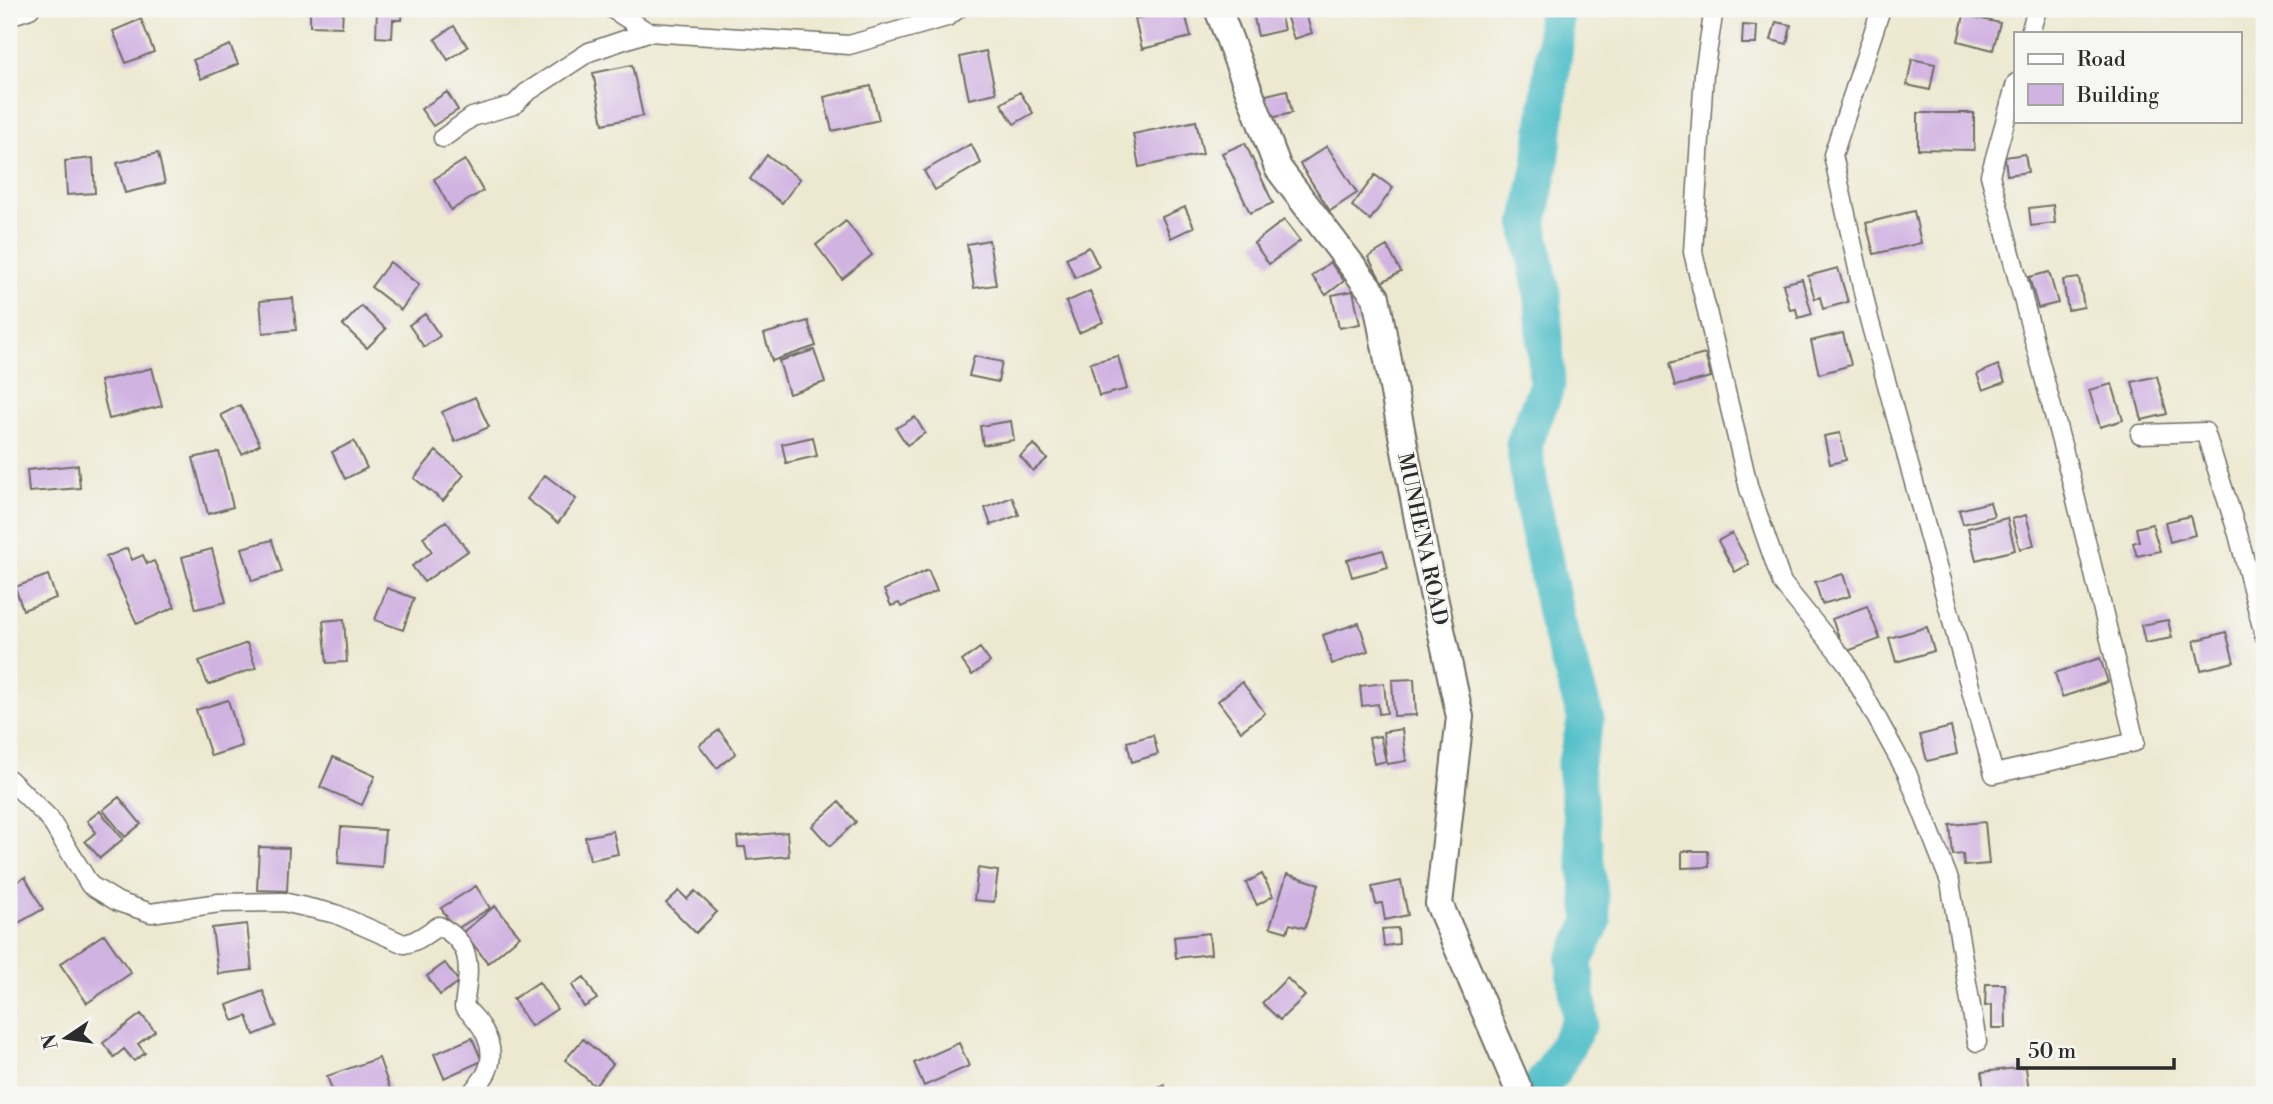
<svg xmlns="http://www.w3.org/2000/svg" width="2273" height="1104" font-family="'Libre Bodoni',serif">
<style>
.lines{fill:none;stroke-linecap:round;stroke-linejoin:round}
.river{stroke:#51bfc9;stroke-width:37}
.building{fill:#d1b3e2}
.street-casing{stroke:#6f6e65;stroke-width:21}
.secondary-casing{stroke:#6f6e65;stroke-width:30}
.street{stroke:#fff;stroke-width:18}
.secondary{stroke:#fff;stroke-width:26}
.labels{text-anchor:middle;stroke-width:5;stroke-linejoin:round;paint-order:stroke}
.street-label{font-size:21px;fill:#2b2b2b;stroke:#f6f6f2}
</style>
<rect width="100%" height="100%" fill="#f6f6f2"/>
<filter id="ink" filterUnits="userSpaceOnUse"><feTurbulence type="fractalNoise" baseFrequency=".0143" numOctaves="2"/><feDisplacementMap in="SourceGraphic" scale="14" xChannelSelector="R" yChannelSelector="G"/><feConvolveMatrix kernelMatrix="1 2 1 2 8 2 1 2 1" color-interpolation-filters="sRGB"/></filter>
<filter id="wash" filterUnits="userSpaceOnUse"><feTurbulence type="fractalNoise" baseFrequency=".00686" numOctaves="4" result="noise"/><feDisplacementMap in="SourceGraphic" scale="28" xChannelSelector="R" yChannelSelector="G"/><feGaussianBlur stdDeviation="1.57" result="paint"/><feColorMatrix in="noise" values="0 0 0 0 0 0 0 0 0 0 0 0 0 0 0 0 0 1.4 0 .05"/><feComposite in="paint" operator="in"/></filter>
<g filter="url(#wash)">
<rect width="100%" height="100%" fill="#ede9d1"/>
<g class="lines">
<path class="river" d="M1535,1095L1554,1069L1580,1021L1574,961L1593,922L1575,766L1586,719L1557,622L1531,493L1524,444L1547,385L1543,298L1529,225L1541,163L1555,44V9"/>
</g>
<g id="blocks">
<path class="building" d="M310,9H343L342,27L310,26Z
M377,9H403L402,20H393L392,38L376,37Z
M1174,9H1184L1191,37L1142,49L1135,19Z
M1271,9H1279L1284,30L1258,36L1253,13Z
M1284,9H1304L1312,33L1294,39Z
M1964,15L2000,23L1993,50L1958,41Z
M141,19L154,52L126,63L113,31Z
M1776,22L1791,25L1787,44L1771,40Z
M1743,25L1757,26L1756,44H1742Z
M454,26L468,47L448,60L435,39Z
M230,45L238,64L201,79L193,60Z
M986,51L996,93L969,99L960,57Z
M1912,59L1935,64L1930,90L1907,85Z
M632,65L643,116L603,124L593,73Z
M871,86L879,120L832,131L824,97Z
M1287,90L1292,113L1271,118L1266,95Z
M447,92L458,110L433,126L421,109Z
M1020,92L1033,113L1014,124L1001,104Z
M1918,113H1974V150L1918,149Z
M1196,121L1203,154L1139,167L1133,134Z
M1245,143L1273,203L1250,213L1222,153Z
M971,144L981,163L935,190L924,171Z
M1327,146L1357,193L1330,211L1300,164Z
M158,153L165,183L125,193L117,163Z
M2025,154L2028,172L2007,175L2005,157Z
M767,155L800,179L782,203L750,179Z
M93,158L95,193L67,195L65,161Z
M465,160L483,191L451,210L434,179Z
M1375,175L1393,188L1370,220L1352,206Z
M2053,205L2055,223L2031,226L2029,208Z
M1185,207L1194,227L1171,238L1162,217Z
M1914,211L1921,243L1874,254L1866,223Z
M1284,220L1300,241L1269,264L1254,243Z
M846,221L872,255L842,279L816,245Z
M989,240L996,285L974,288L967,244Z
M1387,246L1401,272L1382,282L1368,257Z
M1089,247L1099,267L1075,278L1066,258Z
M390,262L419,285L401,310L371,287Z
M1330,262L1344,281L1326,295L1312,276Z
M1838,268L1848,302L1823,309L1820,297L1815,299L1808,276Z
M2049,272L2058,303L2038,308L2029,277Z
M2079,278L2084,307L2068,310L2063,280Z
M1802,279L1812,314L1798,318L1796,309L1790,310L1783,284Z
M1090,291L1103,322L1079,333L1066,302Z
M1353,291L1360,324L1339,328L1332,295Z
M293,298L296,330L263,333L260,301Z
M361,306L386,329L367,348L343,325Z
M425,314L440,336L424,347L409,325Z
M808,321L816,346L772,361L764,334Z
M1843,333L1851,365L1819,374L1811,341Z
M814,350L825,382L789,394L779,361Z
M1705,354L1711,377L1675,386L1669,364Z
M974,356L1002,362L998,382L969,376Z
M1118,356L1127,389L1099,396L1090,363Z
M1998,365L2005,382L1983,390L1977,374Z
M152,368L162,406L109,419L100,381Z
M2157,376L2167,414L2142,420L2132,382Z
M2112,384L2123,420L2100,427L2089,390Z
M475,397L489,427L455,442L442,412Z
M240,405L260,444L242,454L221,415Z
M915,417L925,433L907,445L896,428Z
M1011,421L1014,440L983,445L980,426Z
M1840,433L1846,460L1830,464L1824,436Z
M813,437L817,456L786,463L782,444Z
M354,441L367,468L345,479L332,452Z
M1034,444L1047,459L1033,471L1020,456Z
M436,451L464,475L443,501L414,478Z
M219,452L233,507L208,514L193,458Z
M78,465L80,488L29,492L27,470Z
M545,475L576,499L558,523L527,499Z
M1012,497L1019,515L991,525L985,508Z
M1990,502L1994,516L1963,524L1959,510Z
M2026,515L2034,545L2020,549L2012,519Z
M2190,516L2195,535L2170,542L2165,522Z
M2007,518L2015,550L1976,560L1968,528Z
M446,521L468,551L424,582L412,566L432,552L423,537Z
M2152,524L2160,551L2137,556L2133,543L2139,541L2136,528Z
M1732,533L1749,564L1735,572L1718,541Z
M272,540L282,572L252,581L242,548Z
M127,548L132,560L143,555L147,564L154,561L175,607L137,624L106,557Z
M212,549L226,602L196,609L182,557Z
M1383,550L1388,567L1352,577L1347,560Z
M928,570L937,591L901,607L899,603L891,606L884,590Z
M1843,574L1850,596L1822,604L1815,582Z
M48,575L56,598L23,610L15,587Z
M387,588L414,598L403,630L375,620Z
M1867,606L1880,639L1845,652L1832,619Z
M344,619L347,662L327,663L323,621Z
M2168,620L2172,638L2145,643L2141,625Z
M1359,623L1368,651L1332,664L1323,635Z
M1927,627L1934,651L1896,662L1889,638Z
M2226,632L2234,662L2201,670L2194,641Z
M247,643L256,668L208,685L199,661Z
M980,648L990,662L972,675L962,661Z
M2100,658L2108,682L2062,697L2055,673Z
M1414,679L1416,715L1394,716L1392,680Z
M1242,682L1265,713L1241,731L1218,701Z
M1384,683L1387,713L1379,714L1378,704L1362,706L1360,686Z
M228,700L242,746L211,756L196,710Z
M1951,727L1957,754L1927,761L1920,735Z
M1402,729L1406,761L1387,764L1383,732Z
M719,730L736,753L717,768L699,745Z
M1153,735L1158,754L1132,762L1127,742Z
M1380,736L1386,761L1374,764L1369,738Z
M333,757L375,776L362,805L320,787Z
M119,797L141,824L125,837L103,810Z
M839,802L856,822L830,846L812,826Z
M100,811L123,839L100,858L85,841L96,832L87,821Z
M1985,822L1989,864L1964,866L1963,854L1953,855L1950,825Z
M341,827L385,830L382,867L338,863Z
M613,831L618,854L590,860L585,837Z
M787,832L789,856L747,860L745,847H738L737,837Z
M259,847L289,848L287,891L257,890Z
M1682,851H1708L1709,867L1682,868Z
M978,868L998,871L994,902L974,900Z
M1262,874L1273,896L1257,905L1246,883Z
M1287,874L1319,884L1305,928L1290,924L1287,932L1270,927Z
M25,877L43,909L11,927L9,923V886Z
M1401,881L1408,915L1385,920L1382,903L1376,904L1372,887Z
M476,886L490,908L455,930L441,908Z
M679,891L687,899L695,891L717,912L696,933L666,903Z
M495,906L520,936L488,963L463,932Z
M247,924L252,970L218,974L212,928Z
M1398,928L1399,944L1384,946L1382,929Z
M1209,933L1211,954L1176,958L1174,937Z
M104,934L131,973L87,1003L60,964Z
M445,963L459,982L440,995L427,976Z
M584,977L597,999L584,1007L572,985Z
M1287,978L1305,996L1280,1020L1262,1003Z
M539,982L557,1009L531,1026L513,999Z
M1986,984H2005L2006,1028H1992V1005L1985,1006Z
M263,991L276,1026L254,1035L247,1016L233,1021L227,1005Z
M141,1014L155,1031L138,1044L145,1053L134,1061L124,1049L114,1057L103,1043Z
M472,1038L482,1061L444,1078L434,1054Z
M583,1039L613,1064L595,1086L565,1060Z
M959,1043L969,1066L924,1086L914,1063Z
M379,1058L390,1089L373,1095H334L327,1076Z
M2026,1067L2029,1093L1984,1095L1982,1072Z
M1164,1085L1169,1095H1143Z"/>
</g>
</g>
<g filter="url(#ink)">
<use href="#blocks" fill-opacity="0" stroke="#6f6e65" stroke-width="2"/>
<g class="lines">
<g class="street-casing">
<path id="street" d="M612,9L648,32L849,45L947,17L958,9
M1714,9L1704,73L1693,252L1749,489L1782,583L1846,662L1907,773L1950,882L1977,1042
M1881,9L1833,155L1869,319L1994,774L2135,742L2070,475L1990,175L2016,83
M9,16L30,9
M2030,33L2037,9
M443,138L472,117L514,105L526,93L589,52L648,32
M2140,434L2205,432L2238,534L2264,635
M9,779L49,818L90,885L118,902L151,913L219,903L283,902L336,914L404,944C418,942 426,933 439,926C477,945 468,973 464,1007C482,1023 498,1047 487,1072C483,1080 475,1088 470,1095"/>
</g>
<g class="secondary-casing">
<path id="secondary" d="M1218,9L1278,168L1376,297L1424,551L1460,717L1439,904L1521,1095"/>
</g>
<use href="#street" class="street"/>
<use href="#secondary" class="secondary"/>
</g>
</g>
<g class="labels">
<g class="street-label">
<text transform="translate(1423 539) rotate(78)" y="7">MUNHENA ROAD</text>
</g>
</g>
<rect width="2273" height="1104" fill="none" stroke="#f6f6f2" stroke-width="35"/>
<rect x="2014" y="32" width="228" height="91" fill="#f6f6f2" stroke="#a5a5a2" stroke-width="2"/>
<rect x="2028" y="54" width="35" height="10" fill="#ffffff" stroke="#a5a5a2" stroke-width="2"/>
<text x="2077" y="66" font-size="21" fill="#2b2b2b">Road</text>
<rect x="2028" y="84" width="35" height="21" fill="#d1b3e2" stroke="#a5a5a2" stroke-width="2"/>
<text x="2077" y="102" font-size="21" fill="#2b2b2b">Building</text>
<g transform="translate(66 1038) rotate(257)" stroke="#f6f6f2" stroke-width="5" paint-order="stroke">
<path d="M0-5L12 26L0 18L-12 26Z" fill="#2b2b2b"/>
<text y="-10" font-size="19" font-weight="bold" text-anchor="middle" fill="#2b2b2b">N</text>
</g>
<path d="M2018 1058v10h156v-10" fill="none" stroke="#2b2b2b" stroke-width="3.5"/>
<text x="2028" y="1058" font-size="21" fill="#2b2b2b" stroke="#f6f6f2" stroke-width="5" paint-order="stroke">50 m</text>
</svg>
